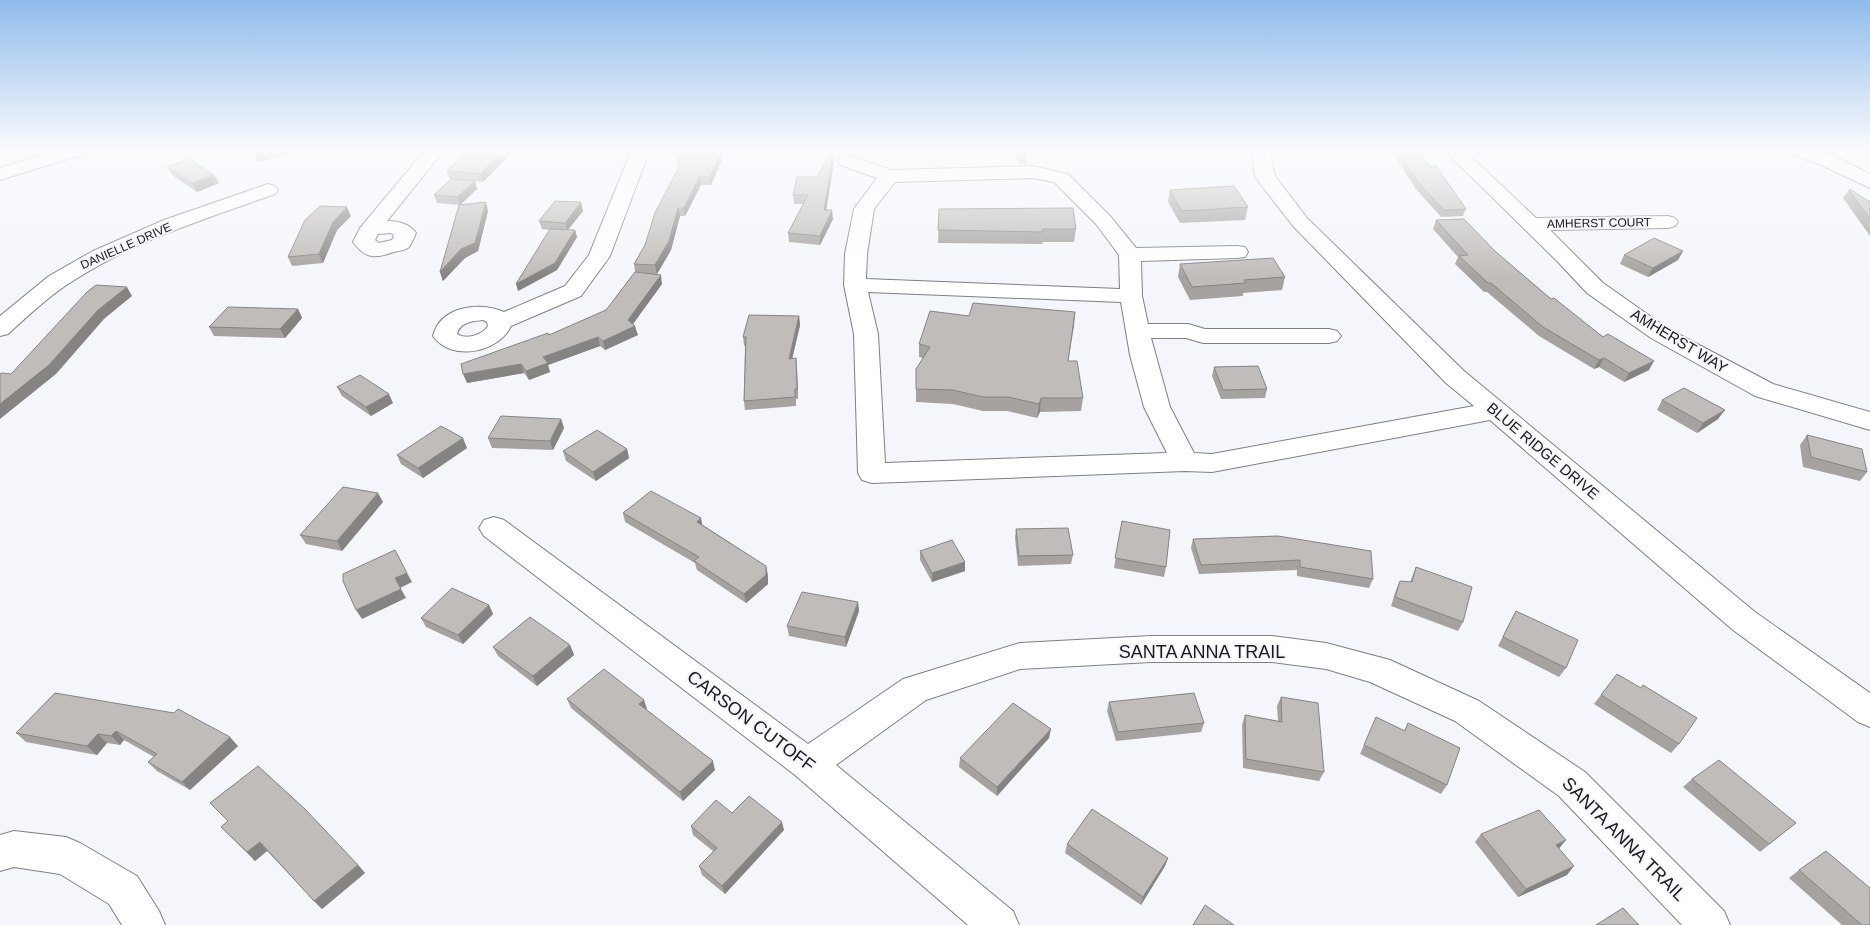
<svg xmlns="http://www.w3.org/2000/svg" width="1870" height="925" font-family="Arial,sans-serif">
<style>
.lines{fill:none;stroke-linecap:round;stroke-linejoin:round}
.minor-casing{stroke:#7f7f84;stroke-width:2}
.major-casing{stroke:#7f7f84;stroke-width:2}
.minor{fill:#fff;fill-rule:evenodd}
.major{fill:#fff;fill-rule:evenodd}
.wall{fill:#a5a29f}
.shaded-wall{fill:#868482}
.building{fill:#c0bcb9;stroke:#868482}
.labels{text-anchor:middle;stroke-width:4;stroke-linejoin:round;paint-order:stroke}
.far-street-label{font-size:12px;fill:#1a1a1c;stroke:#f5f6fb}
.street-label{font-size:15px;fill:#1a1a1c;stroke:#f5f6fb}
.near-street-label{font-size:18px;fill:#1a1a1c;stroke:#f5f6fb}
</style>
<rect width="100%" height="100%" fill="#f5f6fb"/>
<g class="lines">
<g class="minor-casing">
<path id="minor" d="M426,149H445L387,221C398,221 410,224 416,233C414,237 412,243 409,247C406,250 399,251 394,252C376,258 366,260 353,242L360,228ZM391,233L394,235L392,240L379,243L375,240L378,234Z
M632,149H650L610,256L581,296L511,326C498,353 451,362 433,336C440,306 480,301 504,312L565,286L589,255ZM483,320L487,322L488,326C482,335 467,340 457,334C460,322 473,321 483,320Z
M1251,149H1269L1275,176L1307,218L1464,371L1755,612L1870,693V727L1858,722L1733,630L1490,420L1212,472L1185,471L872,483L862,480L858,473L854,334L844,285L845,254L854,209L877,178L840,165L838,161L840,157L847,155L891,170L1032,166L1068,174L1110,216L1136,248L1237,246L1245,247L1248,252L1245,257L1237,258L1141,261L1142,296L1148,324H1188L1205,329H1329L1337,331L1341,336L1337,341L1329,343H1203L1186,338H1151L1170,407L1194,453L1212,454L1474,406L1446,383L1293,226L1255,177ZM1032,178L1054,182L1096,224L1119,255L1120,289L866,279L867,254L874,209L895,182ZM868,292L1121,302L1130,355L1144,407L1167,453L885,463L878,334Z
M1443,149H1463L1536,218L1668,216L1675,218L1678,222L1675,226L1668,228L1550,230L1603,283L1667,328L1773,384L1870,412V430L1755,396L1651,338L1587,293L1558,262Z
M1786,149H1812L1835,157L1870,174V188L1821,165L1788,153Z
M268,184L275,186L278,190L275,194C207,218 137,240 76,279C51,294 30,314 8,334L0,336V316L49,276L93,251L164,220Z
M494,517L504,520L808,744L903,679L1020,643L1151,636H1272L1326,643L1390,660L1479,701L1585,772L1724,911L1730,925H1682L1559,796L1455,721L1370,682L1326,669L1272,662H1151L1020,669L926,700L836,765L1013,911L1019,925H968L795,775L484,536L479,528L484,520Z
M14,831L66,837L80,843L137,876L159,911L165,925H122L109,904L60,874L14,867L0,871V835Z"/>
</g>
<g class="major-casing">
<path id="major" d="M61,149H89L87,153L0,180V168Z"/>
</g>
<use href="#minor" class="minor"/>
<use href="#major" class="major"/>
</g>
<path class="wall" d="M370,149H400L397,153L371,152Z
M463,149H515L483,182L475,181L477,189L461,204L488,211L478,251L465,258L443,281L440,272L459,205L437,203L434,195L450,180L447,171L465,154Z
M963,149H1055L1054,152L1027,151L1026,164H1020L1012,151Z
M1390,149H1418L1429,166L1466,209L1463,216L1441,217L1415,188Z
M676,153L723,157L711,185H701L685,216H680L671,250L657,274L662,284L633,324L638,335L605,350L600,346L548,365L550,372L529,380L524,373L467,383L549,335L606,310L635,272L634,264L645,245L678,168Z
M834,162L826,210L833,219L820,245L789,242L788,233L803,204H794L793,195L817,177Z
M167,167L219,183L197,192L172,175Z
M1170,190L1248,207L1245,220L1180,223L1168,202Z
M1849,190L1870,202V236L1843,198Z
M939,209L1076,229L1074,242H1043L1042,244L938,243Z
M583,211L568,230H575L577,237L557,270L518,291L550,230L542,229L539,221Z
M351,216L337,230L323,263L292,266L288,257Z
M1436,220L1496,252L1551,299L1649,370L1624,382L1599,367L1594,369L1539,336L1487,292H1484L1455,264L1458,257L1433,229Z
M1683,251L1678,260L1648,277L1620,264L1624,255Z
M1180,264L1285,277L1282,290L1243,293V296L1190,300L1178,277Z
M298,309L302,318L285,338L214,336L209,327Z
M1075,312L1068,361L1083,398L1081,411L1040,412L1037,418L1007,411H983L953,404L916,402V369L923,358L919,357V344L969,316Z
M799,316L800,325L792,359L796,358L797,368L798,399H796V406L745,410L744,401L745,346H744L743,337Z
M1214,367L1267,389L1265,398L1221,399L1212,376Z
M337,387L393,403L371,416L342,396Z
M1662,400L1718,419L1697,433L1657,410Z
M561,419L564,428L553,450L492,448L488,438Z
M1807,435L1867,472L1860,481L1803,467L1800,445Z
M467,448L423,478L401,464L397,455Z
M627,449L629,458L596,481L566,461L563,451Z
M383,502L342,551L306,544L300,535Z
M623,513L703,525L766,566L768,576V584L746,603L697,570L695,563L625,522Z
M1122,521L1166,567L1164,577L1114,568Z
M1016,529L1073,555L1071,564L1018,566L1015,538Z
M1278,536L1373,579L1369,588L1297,576V570L1199,574L1191,548L1193,539Z
M920,551L965,571L932,582L920,560Z
M1416,567L1463,622L1458,631L1391,606L1396,590L1400,581L1410,582Z
M858,602L859,611L846,647L789,636L787,626Z
M489,605L493,614L463,644L426,627L421,618Z
M1516,611L1566,668L1559,677L1498,646L1511,620Z
M570,645L574,655L537,686L498,656L493,647Z
M1617,674L1640,688L1679,744L1671,753L1594,704Z
M55,693L238,746L190,790L157,771L148,762L154,757L124,740L120,745L107,743L97,755L26,742L16,733Z
M1281,697L1324,772L1319,781L1243,768L1242,725L1245,715L1278,721L1277,706Z
M567,699L647,709H646L715,770L683,801L571,708Z
M1109,702L1204,723L1201,732L1116,741L1107,711Z
M1376,717L1404,731L1408,723L1447,785L1441,794L1360,754Z
M1049,738L997,796L959,767L960,758Z
M1692,779L1796,823L1760,852L1683,787Z
M210,803L358,865L365,873L322,909L267,851L255,861L221,827L228,821Z
M732,813L784,830L725,894L702,875L699,866L713,851L693,835L691,826Z
M1481,834L1566,840L1559,849L1567,875L1518,897L1475,842Z
M1067,844L1168,858L1165,866L1141,905L1065,853Z
M1799,870L1870,925H1842L1789,878Z"/>
<path class="shaded-wall" d="M274,149H288L290,154L258,162L254,154Z
M395,149H400L397,153Z
M505,149H515L483,182L480,174Z
M722,149L723,157L711,185L710,177Z
M934,149H958L934,151Z
M833,154L834,162L825,218L824,210Z
M214,175L219,183L197,192L192,183Z
M700,176L701,185L685,216L684,208Z
M475,181L477,189L460,205L457,197Z
M486,202L488,211L478,251L465,258L443,281L440,272Z
M581,202L583,211L567,231L565,223Z
M347,207L351,216L337,230L323,263L319,254L333,222Z
M678,208L680,216L671,250L657,274L655,265Z
M832,210L833,219L820,245V236Z
M575,230L577,237L557,270L518,291L516,284Z
M1683,251L1678,260L1648,277L1653,268Z
M661,275L662,284L630,328L635,326L638,335L605,350L603,341L628,320Z
M127,287L132,296L104,319L56,374L0,419V404L98,310Z
M298,309L302,318L285,338L280,329Z
M1075,312L1074,326L1066,374L1068,361Z
M799,316L800,325L790,368L789,359Z
M598,337L600,346L548,365L550,372L529,380L526,371L543,357Z
M796,358L797,368L798,399L797,389Z
M1604,358L1599,367L1594,369L1599,360Z
M1654,361L1649,370L1624,382L1629,373Z
M521,364L524,373L467,383L463,374Z
M389,394L393,403L371,416L366,407Z
M1041,398L1040,412L1037,418L1039,404Z
M1725,410L1718,419L1697,433L1703,423Z
M561,419L564,428L553,450L550,441Z
M463,438L467,448L423,478L418,468Z
M627,449L629,458L596,481L593,472Z
M378,493L383,502L342,551L337,541Z
M701,518L703,528L697,522Z
M965,562V571L932,582V573Z
M766,566L768,576V584L746,603L744,594Z
M407,573L412,582L400,588L395,578Z
M401,589L406,598L362,619L356,610Z
M858,602L859,611L846,647L845,637Z
M489,605L493,614L463,644L458,635Z
M570,645L574,655L537,686L533,676Z
M644,700L647,709L642,713L639,704Z
M1051,729L1049,738L997,796V787Z
M116,731L124,740L120,745L111,736Z
M98,734L107,743L97,755L87,746Z
M230,737L238,746L190,790L182,782Z
M713,761L715,770L683,801L680,792Z
M782,822L784,830L725,894L722,886Z
M1566,840L1558,849L1556,845Z
M260,842L267,851L255,861L247,852Z
M1168,858L1165,866L1141,905L1143,897Z
M358,865L365,873L322,909L314,901Z
M1574,866L1567,875L1518,897L1526,889Z"/>
<path class="building" d="M251,149H274L254,154Z
M469,149H505L480,174L447,171Z
M678,149H722L710,177L700,176L684,208H678L669,241L655,265L634,264L645,245L655,213L681,163L677,162L684,154L676,153Z
M1019,149H1027L1026,152H1021Z
M1397,149H1418L1429,166H1436L1466,209L1444,210L1417,181Z
M830,153L833,154L824,210H832L820,236L788,233L808,195H793L797,177H817Z
M189,159L214,175L192,183L167,167Z
M451,179L475,181L457,197L434,195Z
M1234,186L1248,207L1182,211L1170,190Z
M1850,189L1870,202V219L1849,190Z
M555,201L581,202L565,223L539,221Z
M486,202L475,243L461,249L440,272L459,205Z
M320,206L347,207L333,222L319,254L288,257L305,220Z
M1073,208L1076,229H1043V232L938,230L939,209Z
M1464,219L1496,252L1551,299L1554,298L1603,337L1608,334L1654,361L1629,373L1604,358L1599,360L1543,327L1491,283H1488L1459,256L1468,255L1436,220Z
M550,229L575,230L555,263L516,284Z
M1654,238L1683,251L1653,268L1624,255Z
M1273,258L1285,277L1244,280L1246,283L1192,287L1180,264Z
M635,272L661,275L628,320L635,326L603,341L598,337L543,357L548,363L526,371L521,364L463,374L461,364L548,333L549,335L606,310Z
M96,285L127,287L98,310L49,365L0,404V374L2,373L11,374L87,292Z
M973,303L1075,312L1068,361H1077L1083,398H1041L1039,404L1008,397H983L953,390L916,389V369L930,347L919,344L930,311L969,316Z
M228,307L298,309L280,329L209,327Z
M749,315L799,316L789,359L796,358L797,389H795V397L744,401L746,337H743Z
M1258,366L1267,389L1223,390L1214,367Z
M360,375L389,394L366,407L337,387Z
M1684,388L1725,410L1703,423L1662,400Z
M501,416L561,419L550,441L488,438Z
M441,426L463,438L418,468L397,455Z
M597,430L627,449L593,472L563,451Z
M1807,435L1862,449L1867,472L1811,457Z
M343,487L378,493L337,541L300,535Z
M651,491L701,518L697,522L766,566V575L744,594L694,561L699,557L623,513Z
M1122,521L1170,530L1166,567L1115,558Z
M1068,528L1073,555L1019,556L1016,529Z
M1278,536L1371,551L1373,579L1300,567V560L1201,565L1193,539Z
M952,540L965,562L932,573L920,551Z
M395,550L407,573L395,578L401,589L356,610L343,581V574Z
M1416,567L1472,587L1463,622L1395,597L1400,581L1412,582Z
M452,588L489,605L458,635L421,618Z
M802,592L858,602L845,637L787,626Z
M1516,611L1578,640L1566,668L1503,637Z
M530,617L570,645L533,676L493,647Z
M604,669L644,700L639,704L713,761L680,792L567,699Z
M1617,674L1641,688L1643,685L1697,718L1679,744L1601,695Z
M55,693L174,713L178,709L230,737L182,782L148,762L157,754L116,731L111,736L98,734L87,746L16,733Z
M1194,693L1204,723L1118,732L1109,702Z
M1281,697L1318,703L1324,772L1246,759L1245,715L1282,722Z
M1013,703L1051,729L997,787L960,758Z
M1376,717L1405,731L1408,723L1460,748L1447,785L1364,745Z
M1719,760L1796,823L1769,844L1692,779Z
M258,766L305,809L358,865L314,901L260,842L247,852L221,827L228,821L210,803Z
M749,796L782,822L722,886L699,866L717,848L691,826L716,800L732,813Z
M1092,809L1168,858L1143,897L1067,844Z
M1539,810L1566,840L1556,845L1574,866L1526,889L1481,834Z
M1826,851L1870,888V925H1862L1799,870Z
M1205,905L1234,925H1193Z
M1623,908L1639,925H1596Z"/>
<linearGradient id="sky" x2="0" y2="1"><stop stop-color="#90bbec"/><stop offset="0.54" stop-color="#fafbfd"/><stop offset="1" stop-color="#fafbfd" stop-opacity="0"/></linearGradient>
<rect width="1870" height="278" fill="url(#sky)"/>
<g class="labels">
<g class="far-street-label">
<text transform="translate(1599 223) rotate(-1)" y="4">AMHERST COURT</text>
<text transform="translate(126 246) rotate(-24)" y="4">DANIELLE DRIVE</text>
</g>
<g class="street-label">
<text transform="translate(1679 341) rotate(31)" y="5">AMHERST WAY</text>
<text transform="translate(1543 451) rotate(40)" y="5">BLUE RIDGE DRIVE</text>
</g>
<g class="near-street-label">
<text x="1202" y="658">SANTA ANNA TRAIL</text>
<text transform="translate(751 721) rotate(37)" y="6">CARSON CUTOFF</text>
<text transform="translate(1624 839) rotate(45)" y="6">SANTA ANNA TRAIL</text>
</g>
</g>
</svg>
